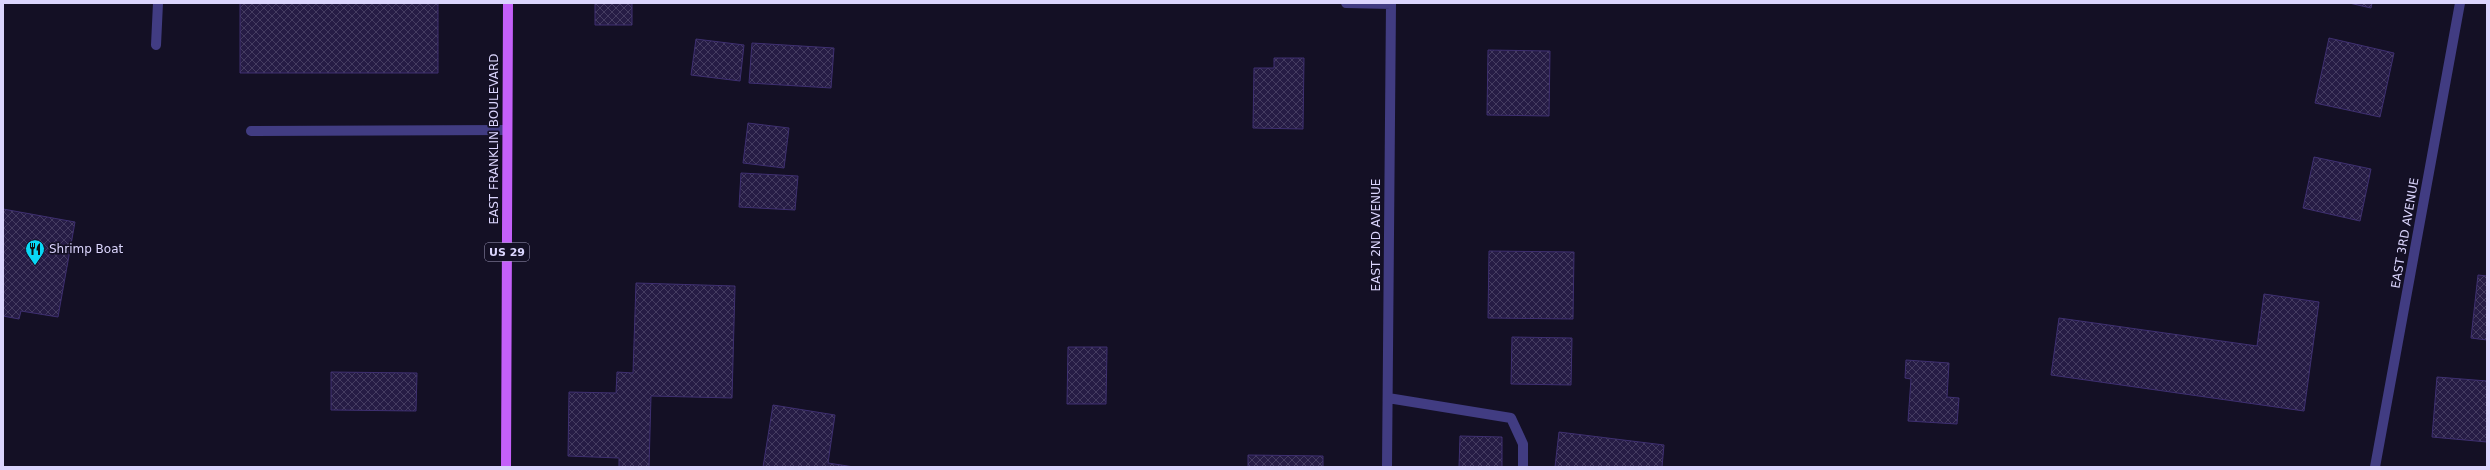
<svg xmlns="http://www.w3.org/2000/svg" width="2490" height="470" font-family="'DejaVu Sans',sans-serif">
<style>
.building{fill:url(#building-cross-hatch);stroke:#3e2f70}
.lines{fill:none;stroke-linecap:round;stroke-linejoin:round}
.minor{stroke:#413c82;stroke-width:10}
.major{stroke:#c460f9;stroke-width:10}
.labels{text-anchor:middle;stroke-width:3.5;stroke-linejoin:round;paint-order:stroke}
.shield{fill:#141025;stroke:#9f9abc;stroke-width:1}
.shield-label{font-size:11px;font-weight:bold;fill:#dbd5fd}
.street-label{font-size:12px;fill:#dbd5fd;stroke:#141025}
.poi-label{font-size:12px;fill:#dbd5fd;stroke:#141025;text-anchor:start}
</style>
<defs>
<pattern id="building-cross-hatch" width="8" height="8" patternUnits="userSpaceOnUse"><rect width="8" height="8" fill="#261c45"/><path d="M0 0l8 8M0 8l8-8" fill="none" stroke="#453c61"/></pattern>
</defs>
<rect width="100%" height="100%" fill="#141025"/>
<path class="building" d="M240,3H438V73H240Z
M595,3H632V25H595Z
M2349,3H2372L2371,8Z
M2329,38L2394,53L2380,117L2315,103Z
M696,39L744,45L740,81L691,75Z
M752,43L834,48L831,88L749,83Z
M1488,50L1550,51L1549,116L1487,115Z
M1274,58H1304L1303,129L1253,128L1254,68H1274Z
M748,123L789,128L784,168L743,163Z
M2314,157L2371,169L2360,221L2303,208Z
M741,173L798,176L795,210L739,207Z
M3,209L75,222L58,317L21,311L19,319L3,316Z
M1489,251L1574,252L1573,319L1488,318Z
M2478,275L2487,276V340L2471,338Z
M636,283L735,286L732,398L651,396L649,467H619V458L568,456L569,392L616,393L617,372L633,373Z
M2264,294L2319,302L2304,411L2051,375L2059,318L2257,346Z
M1512,337L1572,338L1571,385L1511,384Z
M1068,347H1107L1106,404H1067Z
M1906,360L1949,363L1947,397L1959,398L1957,424L1908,421L1911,379L1905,378Z
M331,372L417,373L416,411L331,410Z
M2437,377L2487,381V442L2432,437Z
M773,405L835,415L828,463L854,467H763Z
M1559,432L1664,445L1662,467H1555Z
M1460,436L1502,437V467H1459Z
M1248,455L1323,456V467H1248Z"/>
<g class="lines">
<path class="minor" d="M1346,3L1391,4
M156,45L158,3
M251,131L507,130
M1388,398L1511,418L1523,444V467
M1387,467L1391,3
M2375,467L2460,3"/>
<path class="major" d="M506,467L508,3"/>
</g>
<defs>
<g id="restaurant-pin" transform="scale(1)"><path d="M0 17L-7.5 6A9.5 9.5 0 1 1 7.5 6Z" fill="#09d8f5" stroke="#141025"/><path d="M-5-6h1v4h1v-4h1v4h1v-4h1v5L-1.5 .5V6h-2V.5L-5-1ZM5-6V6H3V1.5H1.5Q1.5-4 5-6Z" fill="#111"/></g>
</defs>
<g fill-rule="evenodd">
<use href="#restaurant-pin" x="35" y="249"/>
</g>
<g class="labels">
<rect class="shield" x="485" y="243" width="44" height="18" rx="3"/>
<g class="shield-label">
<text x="507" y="256">US 29</text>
</g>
<g class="street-label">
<text transform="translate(494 139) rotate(-90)" y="4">EAST FRANKLIN BOULEVARD</text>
<text transform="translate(2405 233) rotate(-80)" y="4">EAST 3RD AVENUE</text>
<text transform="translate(1376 235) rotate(-90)" y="4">EAST 2ND AVENUE</text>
</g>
<g class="poi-label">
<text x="49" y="253">Shrimp Boat</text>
</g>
</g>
<rect width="2490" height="470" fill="none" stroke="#dbd5fd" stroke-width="8"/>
</svg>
